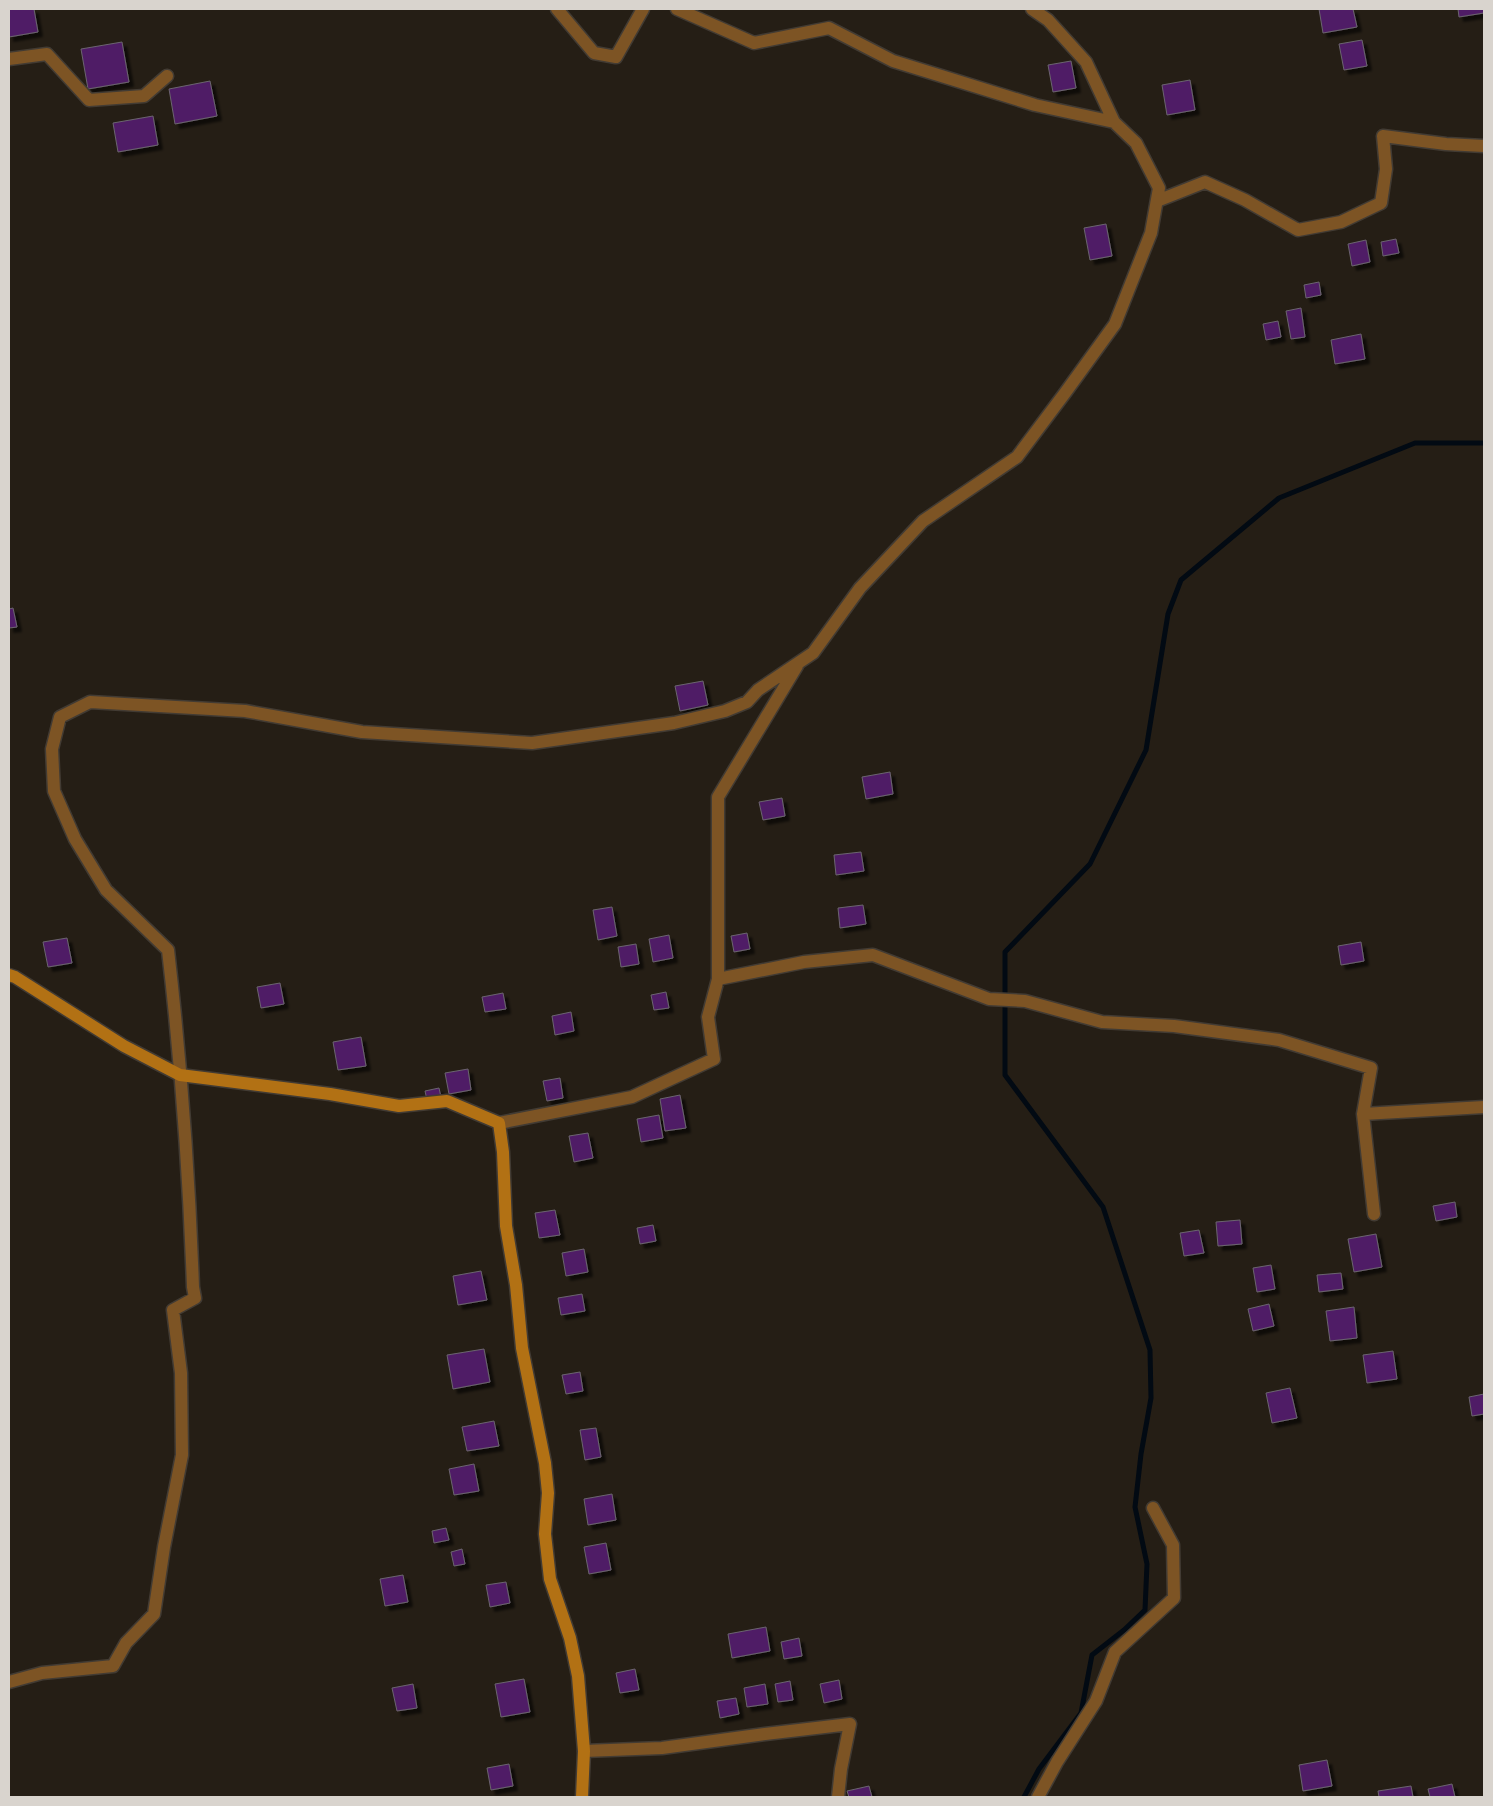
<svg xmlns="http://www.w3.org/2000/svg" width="1493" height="1806" font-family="'Varela Round',sans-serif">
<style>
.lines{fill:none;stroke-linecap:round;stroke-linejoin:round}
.stream{stroke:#020a13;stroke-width:5}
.building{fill:#501f66;stroke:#6b646f;filter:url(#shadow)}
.street-casing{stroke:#423b33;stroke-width:15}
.secondary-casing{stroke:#423b33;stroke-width:15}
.street{stroke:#7d5424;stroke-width:12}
.secondary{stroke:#b27114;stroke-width:12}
</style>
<defs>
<filter id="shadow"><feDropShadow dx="4.5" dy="4.5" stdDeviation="1" flood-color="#0009"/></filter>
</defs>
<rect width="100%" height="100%" fill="#251e15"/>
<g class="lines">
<path class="stream" d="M1024,1797L1039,1769L1081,1713L1092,1655L1124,1630L1145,1610L1147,1564L1135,1507L1141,1454L1151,1398L1150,1350L1103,1207L1005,1075V952L1090,864L1146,750L1168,614L1181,580L1279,498L1415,443H1484"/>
</g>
<path class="building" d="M9,9H34L38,32L9,37Z
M1319,9H1353L1357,27L1323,33Z
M1458,9H1484V13L1459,17Z
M1362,40L1367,66L1344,70L1339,44Z
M122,42L129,82L88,89L81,49Z
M1071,61L1076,88L1053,92L1048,65Z
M1190,80L1195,110L1167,115L1162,85Z
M210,81L217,116L175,124L169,89Z
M153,116L158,145L118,152L113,123Z
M1106,224L1112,256L1090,260L1084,228Z
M1396,239L1399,253L1383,256L1381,242Z
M1366,240L1370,262L1352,266L1348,244Z
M1319,282L1321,295L1306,298L1304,285Z
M1301,308L1305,337L1291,339L1286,311Z
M1278,321L1281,337L1266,340L1263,324Z
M1361,334L1365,359L1335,364L1331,340Z
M13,608L17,627L9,628V609Z
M703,681L708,705L680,711L675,686Z
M890,772L893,794L866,799L862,777Z
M782,798L785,816L763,820L759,802Z
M861,852L864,871L836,875L834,855Z
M863,905L866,924L840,928L838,908Z
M612,907L617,936L598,940L593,910Z
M747,933L750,949L734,952L731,936Z
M669,935L673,958L653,962L649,939Z
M67,938L72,963L48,967L43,942Z
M1361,942L1364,961L1341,965L1338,946Z
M636,944L639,964L621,967L618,947Z
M280,983L284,1004L261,1008L257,987Z
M666,992L669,1008L654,1010L651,995Z
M503,993L506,1009L485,1012L482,997Z
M571,1012L574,1031L555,1035L552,1016Z
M361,1037L366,1066L338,1070L333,1042Z
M468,1069L471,1090L449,1094L445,1073Z
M560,1078L563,1098L547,1101L543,1081Z
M439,1088L441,1097L427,1100L425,1091Z
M680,1095L686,1128L665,1131L660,1099Z
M659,1115L663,1138L641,1142L637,1119Z
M588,1133L593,1158L574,1162L569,1136Z
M1455,1202L1457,1217L1436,1221L1433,1206Z
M555,1210L560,1235L539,1238L535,1213Z
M1240,1220L1242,1244L1218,1246L1216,1222Z
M653,1225L656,1241L640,1244L637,1228Z
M1199,1230L1204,1253L1184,1256L1180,1233Z
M1376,1234L1382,1267L1354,1272L1348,1239Z
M584,1249L588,1272L566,1276L562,1253Z
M1271,1265L1275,1289L1257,1292L1253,1268Z
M481,1271L487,1300L458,1305L453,1276Z
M1341,1273L1343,1289L1319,1292L1317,1275Z
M582,1294L585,1311L561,1315L558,1298Z
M1269,1304L1274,1326L1253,1331L1248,1309Z
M1354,1307L1357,1338L1330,1341L1326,1311Z
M484,1349L490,1382L453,1389L447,1355Z
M1393,1351L1397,1379L1367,1383L1363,1355Z
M580,1372L583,1391L566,1394L562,1375Z
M1290,1388L1297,1418L1272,1423L1266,1393Z
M1484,1394V1414L1472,1416L1469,1397Z
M494,1421L499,1446L467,1451L462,1427Z
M596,1428L601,1457L585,1460L580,1430Z
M474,1464L479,1491L454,1495L449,1469Z
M612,1494L616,1520L588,1525L584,1499Z
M446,1528L449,1540L434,1543L432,1531Z
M606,1543L611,1570L589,1574L584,1547Z
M462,1549L465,1564L454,1566L451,1552Z
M403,1575L408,1602L385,1606L380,1579Z
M506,1582L510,1603L490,1607L486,1585Z
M766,1627L770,1651L732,1658L728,1634Z
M799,1638L802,1656L784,1659L781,1642Z
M635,1669L639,1690L620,1693L616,1673Z
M524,1679L530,1712L501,1717L495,1684Z
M839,1680L842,1699L824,1703L820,1684Z
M790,1681L793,1700L778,1702L775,1684Z
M413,1684L417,1708L397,1711L392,1688Z
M765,1684L768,1704L747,1707L744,1688Z
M736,1698L739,1714L720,1718L717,1701Z
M1327,1760L1332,1786L1303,1791L1299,1765Z
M509,1764L513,1786L491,1790L487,1768Z
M1452,1784L1455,1797H1430L1428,1789Z
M869,1786L872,1797H849L847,1791Z
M1411,1786L1413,1797H1379L1378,1791Z"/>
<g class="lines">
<g class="street-casing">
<path id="street" d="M557,9L594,53L616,57L643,9
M677,9L754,43L829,28L893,61L1035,105L1114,122
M9,59L47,54L89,100L144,96L167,76
M1157,201L1205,182L1245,200L1298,230L1341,222L1381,203L1386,169L1383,136L1446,144L1484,146
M718,979V797L797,666
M499,1123L632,1097L714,1059L708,1017L718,979L804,962L873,955L989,999L1025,1001L1102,1022L1174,1026L1279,1040L1371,1068L1363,1114
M1374,1214L1363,1114L1484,1107
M9,1682L42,1673L113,1666L126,1643L154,1614L164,1547L182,1455L181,1373L173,1310L195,1298L193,1287C189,1175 181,1062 168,950L106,890L75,839L54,791L52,749L60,717L90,702L245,711L362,732L532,743L674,723L725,711L747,702L758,690L813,653L860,588L923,521L1017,457L1065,393L1115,324L1151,233L1159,188L1136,143L1114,122L1086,62L1048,20L1032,9
M584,1751L662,1748L765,1734L850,1724L841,1769L838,1797
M1038,1797L1057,1762L1096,1701L1115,1652L1174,1598L1173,1545L1153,1508"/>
</g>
<g class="secondary-casing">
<path id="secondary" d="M9,975L15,977L124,1046L180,1075L330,1094L399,1106L447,1101L499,1123L503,1152L506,1226L516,1285L522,1348L545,1463L548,1493L545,1534L550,1579L570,1638L578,1676L584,1751L582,1797"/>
</g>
<use href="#street" class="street"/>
<use href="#secondary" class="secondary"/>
</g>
<rect width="1493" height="1806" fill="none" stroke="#d9d4ce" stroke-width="20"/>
</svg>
